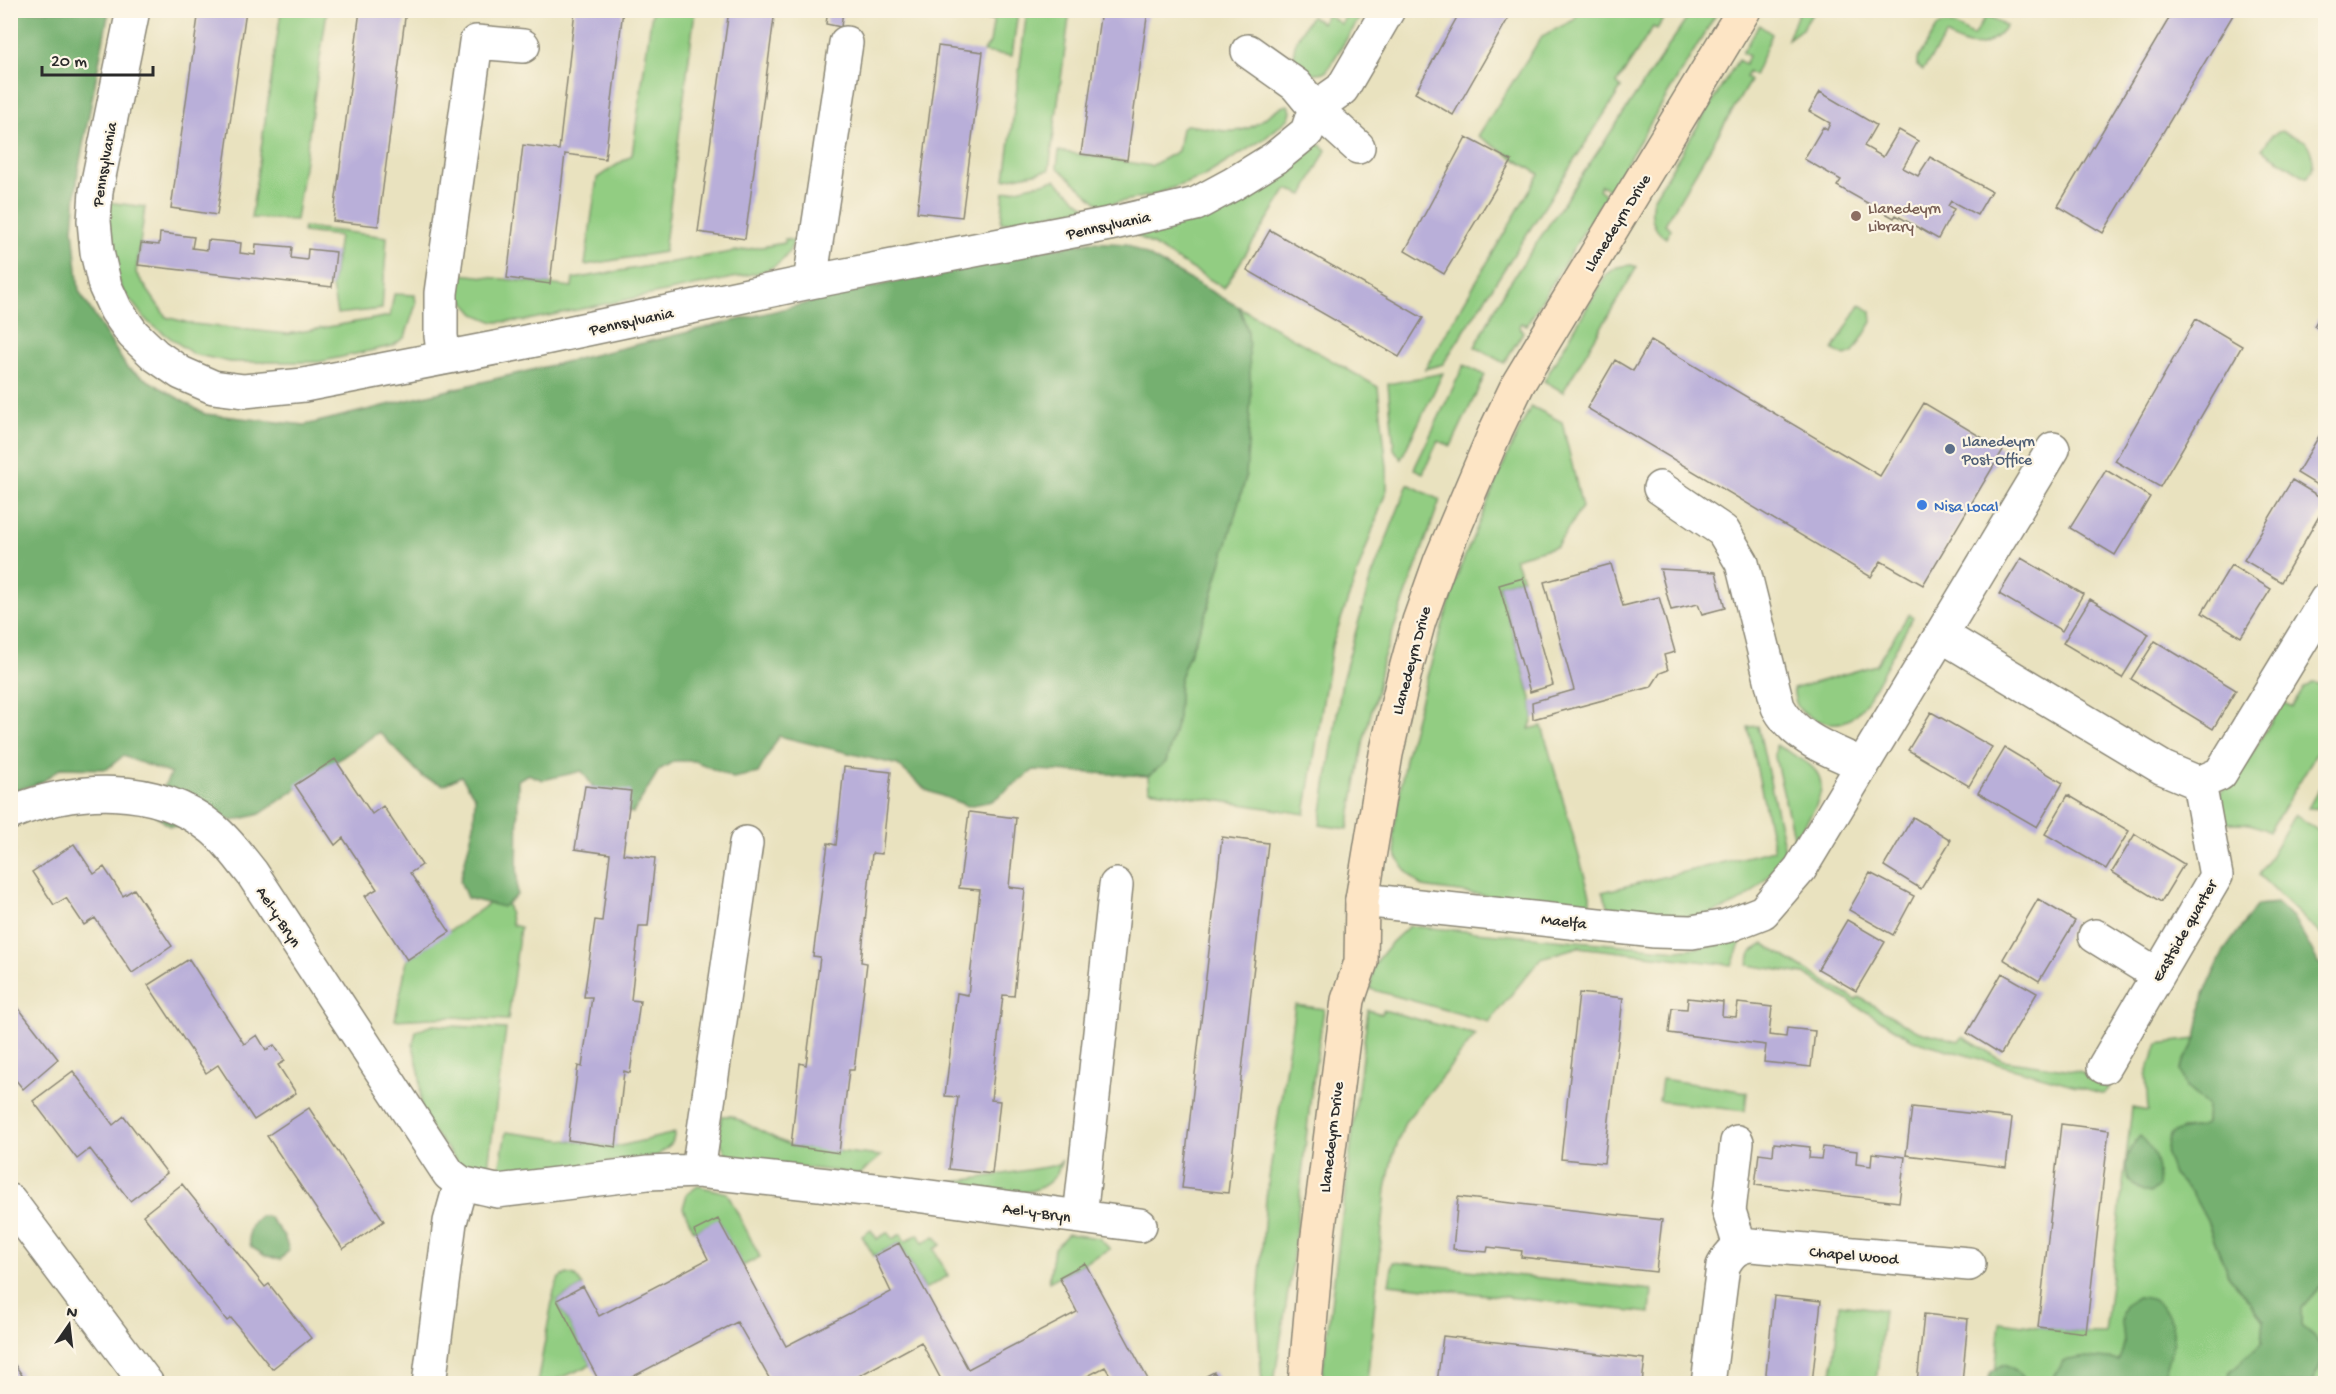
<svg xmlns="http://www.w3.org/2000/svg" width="2336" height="1394" font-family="'Gochi Hand',sans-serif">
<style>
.green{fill:#92cd82;stroke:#5e7c56;stroke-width:1.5}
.forest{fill:#75b070;stroke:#506e4e;stroke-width:1.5}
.building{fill:#b9afd9}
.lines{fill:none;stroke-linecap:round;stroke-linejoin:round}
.street-casing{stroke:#8a8675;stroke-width:36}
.secondary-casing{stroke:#8a8675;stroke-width:36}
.street{stroke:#fff;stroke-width:33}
.secondary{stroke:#fde5c5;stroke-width:33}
.education-dot{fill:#8d6e63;stroke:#fcf5e5;stroke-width:2}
.service-dot{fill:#5c6f8a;stroke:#fcf5e5;stroke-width:2}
.shop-dot{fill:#3f7fe0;stroke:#fcf5e5;stroke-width:2}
.labels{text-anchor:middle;stroke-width:4.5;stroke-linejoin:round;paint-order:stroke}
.street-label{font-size:16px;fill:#2b2b2b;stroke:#fcf5e5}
.education-label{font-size:16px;fill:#785e54;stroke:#fcf5e5;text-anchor:start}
.service-label{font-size:16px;fill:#4e5e75;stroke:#fcf5e5;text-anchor:start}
.shop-label{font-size:16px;fill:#366cbe;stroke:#fcf5e5;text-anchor:start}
</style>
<rect width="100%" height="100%" fill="#fcf5e5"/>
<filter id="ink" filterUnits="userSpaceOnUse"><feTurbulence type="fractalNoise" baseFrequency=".0167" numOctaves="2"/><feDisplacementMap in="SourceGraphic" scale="12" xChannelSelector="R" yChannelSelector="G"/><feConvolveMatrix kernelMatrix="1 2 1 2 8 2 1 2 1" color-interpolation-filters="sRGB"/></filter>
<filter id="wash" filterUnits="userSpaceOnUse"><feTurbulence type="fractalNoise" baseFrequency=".008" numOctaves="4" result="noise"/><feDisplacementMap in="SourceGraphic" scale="24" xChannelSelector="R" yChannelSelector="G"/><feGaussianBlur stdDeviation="1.35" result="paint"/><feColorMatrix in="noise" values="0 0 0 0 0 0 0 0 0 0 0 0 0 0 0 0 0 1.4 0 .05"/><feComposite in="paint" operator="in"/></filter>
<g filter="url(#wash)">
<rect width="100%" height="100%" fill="#e9e2bf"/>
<path class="green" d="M281,11H327L296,220L251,218Z
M652,11H695L664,252L585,265L597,178L632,155Z
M995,11H1018L1012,56L983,52L990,43Z
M1027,11H1070L1049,170L1005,179Z
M1349,11H1364L1326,72L1308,74C1282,53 1297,40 1311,16L1322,23L1327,14L1341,24Z
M1579,11H1668L1657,29L1653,27L1617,83L1621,88L1443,364L1425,369L1539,174L1478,136L1542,36L1574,20Z
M1692,11H1718L1610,190L1601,185L1599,189L1606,195L1527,325L1521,323L1519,326L1523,332L1504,363L1475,347L1505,290Z
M1799,11H1814L1803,28L1788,39Z
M1987,15L2006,26C1987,51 1970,50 1946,35L1923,70L1917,66V60L1937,27C1949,18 1962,30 1973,36Z
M1759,25L1772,34L1754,76L1748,72L1746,77L1750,81L1665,224L1671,229L1666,238C1651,229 1650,215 1653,199L1738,60L1745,64L1749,56L1742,53Z
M1288,105L1291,111L1289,118L1264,139L1203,177L1153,195L1101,206L1057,167L1059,151L1151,166L1178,151L1182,128L1185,125C1207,126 1228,137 1251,127C1264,121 1276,106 1288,105Z
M2281,131L2306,141C2313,155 2317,165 2307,178L2262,149L2272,135Z
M1312,144L1320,145L1326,150L1303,195L1287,189L1224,288L1136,235Z
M1055,180L1087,208L1001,223L1004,192Z
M107,202L145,207L136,273L166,317L193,324L288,334L390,316L394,294L415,295L416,304L405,337L392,346L319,362H230L193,354L148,322L122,290L105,241Z
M304,227L387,237L382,309L337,314L332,287L339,236L303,232Z
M785,239L794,241C786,261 777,267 757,273L523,321L494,322L475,314L456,292L452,273L572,287L573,279L784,243Z
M1631,265L1637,267L1563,392L1544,381L1606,275L1617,267Z
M1860,304L1871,312L1872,322L1853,353L1845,356L1833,350Z
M1239,307L1378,387L1387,467V489L1332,645L1305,814L1149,790L1148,776L1166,762L1178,717L1180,677L1208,609L1246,477L1248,332Z
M1464,365L1485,375L1451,446L1438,441L1423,473L1414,469Z
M1443,373L1401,459L1394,449L1388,384Z
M1531,406L1562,422L1582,507L1557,546L1514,558L1523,578L1499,585L1532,702L1533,719L1529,729L1542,726L1590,895V902L1586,909L1422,887L1406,871L1397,857L1393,836L1405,759L1426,680L1460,568L1508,454Z
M1408,484L1440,500L1382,662L1377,691L1364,739L1348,829L1320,825L1342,681L1370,581Z
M1909,614L1913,617L1867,701C1862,707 1857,714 1850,719C1835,728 1807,721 1798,707C1795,702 1794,695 1793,689L1876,665Z
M2313,683L2325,685V739L2269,832C2252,822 2239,822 2220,824L2216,803L2221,792L2246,763L2283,702L2292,707L2304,688Z
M1758,726L1786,855C1774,869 1762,885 1748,896C1707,925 1661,917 1614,913L1610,909L1602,892L1774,850L1748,727Z
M1776,745C1787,752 1803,758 1813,768C1835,789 1806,821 1794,840L1775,757Z
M2325,778V809L2308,808Z
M2295,814L2325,836L2326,932L2322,936L2259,875Z
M505,893L512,925L520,927L508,1020L450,1017L395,1020L407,960Z
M1409,926L1677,950L1710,946L1743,936L1732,965L1578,947L1541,958L1489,1022L1370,989L1374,965L1392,942Z
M1764,944L1856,1000L1859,997L1915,1030L1959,1041L1963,1037L2002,1060L2079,1071L2108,1088L2104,1094L1913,1040L1804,974L1748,965L1751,952Z
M1295,1005L1324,1009L1311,1094L1292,1266L1274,1383H1262L1257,1313L1266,1198Z
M1368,1010L1382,1014L1383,1010L1476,1035L1405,1122L1392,1159L1386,1189L1367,1383L1321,1384Z
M433,1025L506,1029L487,1175L466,1173L421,1116L420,1076L413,1045L416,1031Z
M2196,1039L2180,1070L2186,1087L2207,1105L2206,1123L2198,1128L2181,1129L2173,1174L2192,1193L2207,1221L2228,1275L2264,1320L2262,1342L2230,1372L2228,1383L2155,1384L2123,1380L2122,1384H1994L2000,1322L2086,1333H2105L2132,1108L2148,1111L2146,1075L2158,1044Z
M1662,1079L1747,1092L1745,1111L1659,1101Z
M721,1116H731L791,1146L881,1156L860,1174L738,1160L726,1154L720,1140Z
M506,1132L616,1147L675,1133L672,1143L657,1156L519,1174H498Z
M1062,1160C1060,1165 1058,1173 1054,1177C1032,1205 978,1188 948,1183L1058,1165Z
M698,1186L727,1193L760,1257L743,1266L718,1220L694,1231L683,1208L687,1194Z
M871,1230L877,1239L888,1232L892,1239L901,1234L905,1242L918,1234L923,1243L935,1236L941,1245L934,1249L948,1276L925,1289L899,1243L874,1256L862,1236Z
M1068,1234L1099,1238L1110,1249L1049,1282L1054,1248Z
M1393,1262L1652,1290L1650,1313L1389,1284Z
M567,1274L575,1276L583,1286L557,1300L591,1365L548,1383L537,1384L554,1291L559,1278Z
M2325,1281V1383H2311L2320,1366L2314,1336L2301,1325V1308Z
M1840,1304L1884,1310L1876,1383H1831Z"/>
<path class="forest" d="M10,11H109L78,171L73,229L79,291L127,368L205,414L305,425L981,261L1090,242L1127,244L1239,307L1248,332L1251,396L1246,477L1208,609L1180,677L1178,717L1166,762L1148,776L1034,770L992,801L968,806L926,790L898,765L779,736L758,773L733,778L695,761H674L659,770L633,813L608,808L582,771L543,780L528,774L518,780L517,895L503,907L467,898L460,881L474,825L475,797L461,776L444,785L423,777L379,732L260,814L233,821L220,817L188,827L169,826L153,813L156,799L171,774L123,756L107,769L61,768L42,782L11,792Z
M2276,903L2294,919L2317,960L2325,968V1281L2301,1308V1325L2314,1336L2324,1351L2320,1366L2311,1383H2228L2230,1372L2262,1342L2264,1320L2228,1275L2207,1221L2192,1193L2173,1174L2166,1154L2169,1135C2183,1127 2194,1131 2206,1123L2207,1105L2186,1087L2180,1070L2196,1039L2204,994L2224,951L2257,905Z
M2140,1136C2155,1148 2160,1167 2158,1186L2150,1193C2119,1186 2121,1156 2140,1136Z
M260,1216L269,1217L284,1236L289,1250L280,1260L264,1255L251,1247C247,1233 248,1225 260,1216Z
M2137,1297C2151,1298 2157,1299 2165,1311C2182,1333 2169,1360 2161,1383L2123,1380L2122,1384L2054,1383V1375L2063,1361L2087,1357L2118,1360C2132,1339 2115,1322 2125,1306C2127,1303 2134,1300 2137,1297Z
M2004,1364C2014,1369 2023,1373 2026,1383H1987L1991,1372Z"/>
<g id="blocks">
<path class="building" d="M199,10H246L217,215L171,208Z
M360,10H406L378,226L333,221Z
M575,10H623L605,159L565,154L550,284L507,278L523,145L559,150Z
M729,10H775L745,239L698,232Z
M828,10H843L841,27L826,24Z
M971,10H995L994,18L978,16V13Z
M1101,10H1148L1127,160L1081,154Z
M1461,10H1513L1453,115L1415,93Z
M2174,10H2236L2103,233L2058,206Z
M938,46L983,52L962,217L917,212Z
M1820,92L1876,125L1864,146L1883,157L1899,130L1918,141L1903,168L1918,176L1930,157L1991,191L1977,215L1951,201L1948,206L1954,209L1938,239L1896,215L1894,218L1837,186L1841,180L1804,159L1823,127L1827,130L1830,123L1809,111Z
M1466,137L1512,161L1444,274L1405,251Z
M1270,230L1423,318L1399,357L1247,270Z
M160,233L194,237L192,248L207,250L208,240L241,243L240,253L255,255L256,244L292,247L291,258L307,260L308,249L336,252L332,287L138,265L141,243L159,245Z
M2325,307V333L2314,326Z
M2196,319L2242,346L2160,487L2115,461Z
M1651,340L1880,476L1924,403L2003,450L1923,585L1881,561L1871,577L1587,408L1615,360L1633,371Z
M2325,426V490L2297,473Z
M2106,470L2150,497L2115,555L2070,528Z
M2292,480L2325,500V506L2281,582L2244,560Z
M2021,558L2083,594L2062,631L1999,594Z
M1611,564L1623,606L1659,597L1675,652L1664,655L1668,670L1660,673L1651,687L1533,719L1532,702L1574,690L1544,582Z
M2231,565L2271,589L2241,637L2202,613Z
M1660,569L1716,572L1725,608L1702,614L1698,604L1671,610Z
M1523,578L1553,685L1530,692L1499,585Z
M2090,599L2149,634L2122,678L2063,643Z
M2155,641L2236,690L2213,729L2131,679Z
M1931,712L1992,747L1969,786L1908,750Z
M2005,748L2063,783L2037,827L1978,793Z
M335,759L372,814L383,806L422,865L410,873L450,932L407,960L365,896L377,889L343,838L335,845L295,785Z
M844,767L891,772L882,854L872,853L861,962L867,963L854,1070H849L839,1153L791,1146L800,1063L806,1065L820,957L813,956L828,843L836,845Z
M585,786L631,791L623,854L655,858L648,926H639L631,1000L640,1001L630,1073L624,1071L616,1147L568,1140L578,1066L582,1067L592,997H584L595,920L602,921L610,854L575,849Z
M2068,795L2129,831L2106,869L2045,834Z
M969,812L1016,818L1009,887L1025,889L1014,996L1003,995L991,1100L1000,1101L992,1174L949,1169L958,1097L945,1096L957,993L968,995L980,890L959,888Z
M1913,817L1951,840L1921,889L1884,866Z
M2135,834L2184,864L2161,902L2112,872Z
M1222,837L1268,843L1228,1193L1182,1188Z
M74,844L94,874L104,867L123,896L134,889L172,946L132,973L95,918L84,925L66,898L54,905L32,872Z
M1870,873L1914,896L1893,935L1849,910Z
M2038,899L2075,921L2039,981L2003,959Z
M1847,920L1885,942L1856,991L1818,969Z
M189,959L244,1044L257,1035L266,1050L274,1045L285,1061L278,1065L296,1093L254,1120L218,1065L206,1073L148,985Z
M2002,973L2037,993L2001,1054L1967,1033Z
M1579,993L1623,998L1604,1163L1561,1159Z
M10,997L58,1059L23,1089L10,1073Z
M1688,998L1723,1002L1722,1016L1736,1017L1738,1003L1772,1007L1769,1035L1786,1037L1787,1028L1815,1031L1811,1067L1764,1062L1766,1045L1669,1033L1672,1008L1687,1009Z
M73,1071L113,1125L124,1116L167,1173L130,1201L90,1149L77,1159L33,1101Z
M1912,1107L2012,1118L2006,1167L1906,1155Z
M309,1108L384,1221L343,1249L267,1136Z
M2061,1124L2109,1130L2086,1333L2038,1327Z
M1774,1143L1810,1147L1809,1158L1821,1159L1823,1147L1857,1151L1856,1164L1871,1166L1872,1153L1905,1157L1899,1202L1755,1185L1759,1153L1773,1155Z
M182,1184L265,1287L269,1284L311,1338L272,1369L231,1318L227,1321L143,1215Z
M1458,1197L1662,1220L1656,1272L1521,1257L1522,1251L1488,1247L1487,1252L1453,1249Z
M718,1219L786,1346L891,1292L874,1256L899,1243L968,1369L1077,1312L1059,1277L1085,1263L1150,1383H1115L1105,1367L1074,1383H943L921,1342L846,1383H772L737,1322L630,1378L633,1383H600L557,1300L583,1286L599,1316L708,1259L694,1231Z
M1774,1296L1821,1301L1812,1383H1765Z
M1924,1314L1968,1319L1962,1383H1917Z
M1443,1336L1645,1359L1642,1383H1437Z
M10,1358L22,1375L10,1383Z
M1214,1372L1221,1383H1193Z"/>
</g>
</g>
<g filter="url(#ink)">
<use href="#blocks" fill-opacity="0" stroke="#8a8675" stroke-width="1.5"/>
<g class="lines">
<g class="street-casing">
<path id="street" d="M133,10L96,191L94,221L97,252L105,286L116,310L133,334L155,355L181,373L213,387L244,391L304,385L516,344L810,282L1114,223L1196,204L1233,184L1275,158L1307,132L1315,108L1342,89L1388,10
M1248,51L1296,85L1315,108L1358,147
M810,282L846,43
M444,358L441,336V293L476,42L523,46
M1660,488L1723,531L1742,563L1778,707C1796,740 1831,750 1863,765
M1941,635L2163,768L2199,783L2220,774L2326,600
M10,813C74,787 155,782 212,828C228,841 239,857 252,873L449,1174L461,1183L450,1222L429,1384
M1362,900L1655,931L1692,932L1727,926L1763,912L1800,869L2053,449
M2095,936L2158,975
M2104,1067L2216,876L2199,783
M1737,1142L1729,1211L1740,1246
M698,1171L746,843
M461,1183L497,1191L648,1173L698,1171L893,1192L1080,1217L1116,885
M10,1201L147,1384
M1080,1217L1140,1225
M1708,1384L1723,1266C1730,1253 1736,1247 1751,1245L1969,1264"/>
</g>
<g class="secondary-casing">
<path id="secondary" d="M1305,1384L1317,1243L1348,1000L1361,962L1362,900L1386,754L1404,676L1419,621L1440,562L1496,430L1518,384L1744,10"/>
</g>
<use href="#street" class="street"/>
<use href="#secondary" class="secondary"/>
</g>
</g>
<circle class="education-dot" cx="1856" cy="216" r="6"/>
<circle class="service-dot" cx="1950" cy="449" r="6"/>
<circle class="shop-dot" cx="1922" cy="505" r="6"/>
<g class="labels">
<g class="street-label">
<text transform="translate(103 164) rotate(-80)" y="6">Pennsylvania</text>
<text transform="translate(1616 222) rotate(-58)" y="6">Llanedeyrn Drive</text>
<text transform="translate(1108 224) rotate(-12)" y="6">Pennsylvania</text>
<text transform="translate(631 320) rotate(-12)" y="6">Pennsylvania</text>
<text transform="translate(1410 660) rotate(-75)" y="6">Llanedeyrn Drive</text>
<text transform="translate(280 916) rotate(57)" y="6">Ael-y-Bryn</text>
<text transform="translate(1564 920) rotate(6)" y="6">Maelfa</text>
<text transform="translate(2183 930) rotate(-60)" y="6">Eastside quarter</text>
<text transform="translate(1330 1137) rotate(-83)" y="6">Llanedeyrn Drive</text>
<text transform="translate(1037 1211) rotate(8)" y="6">Ael-y-Bryn</text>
<text transform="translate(1854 1254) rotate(5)" y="6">Chapel Wood</text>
</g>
<g class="education-label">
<text x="1868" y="213">Llanedeyrn<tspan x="1868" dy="18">Library</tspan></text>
</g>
<g class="service-label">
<text x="1962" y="446">Llanedeyrn<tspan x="1962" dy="18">Post Office</tspan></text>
</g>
<g class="shop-label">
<text x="1934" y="511">Nisa Local</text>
</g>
</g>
<rect width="2336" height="1394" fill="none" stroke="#fcf5e5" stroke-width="36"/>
<g transform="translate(69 1325) rotate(14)" stroke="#fcf5e5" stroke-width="4.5" paint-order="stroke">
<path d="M0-4.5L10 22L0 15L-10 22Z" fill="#2b2b2b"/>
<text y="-9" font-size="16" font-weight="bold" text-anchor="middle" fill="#2b2b2b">N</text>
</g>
<path d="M42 66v9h111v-9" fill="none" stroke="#2b2b2b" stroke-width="3"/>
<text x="51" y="66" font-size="18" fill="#2b2b2b" stroke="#fcf5e5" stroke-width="4.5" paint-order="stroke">20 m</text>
</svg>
